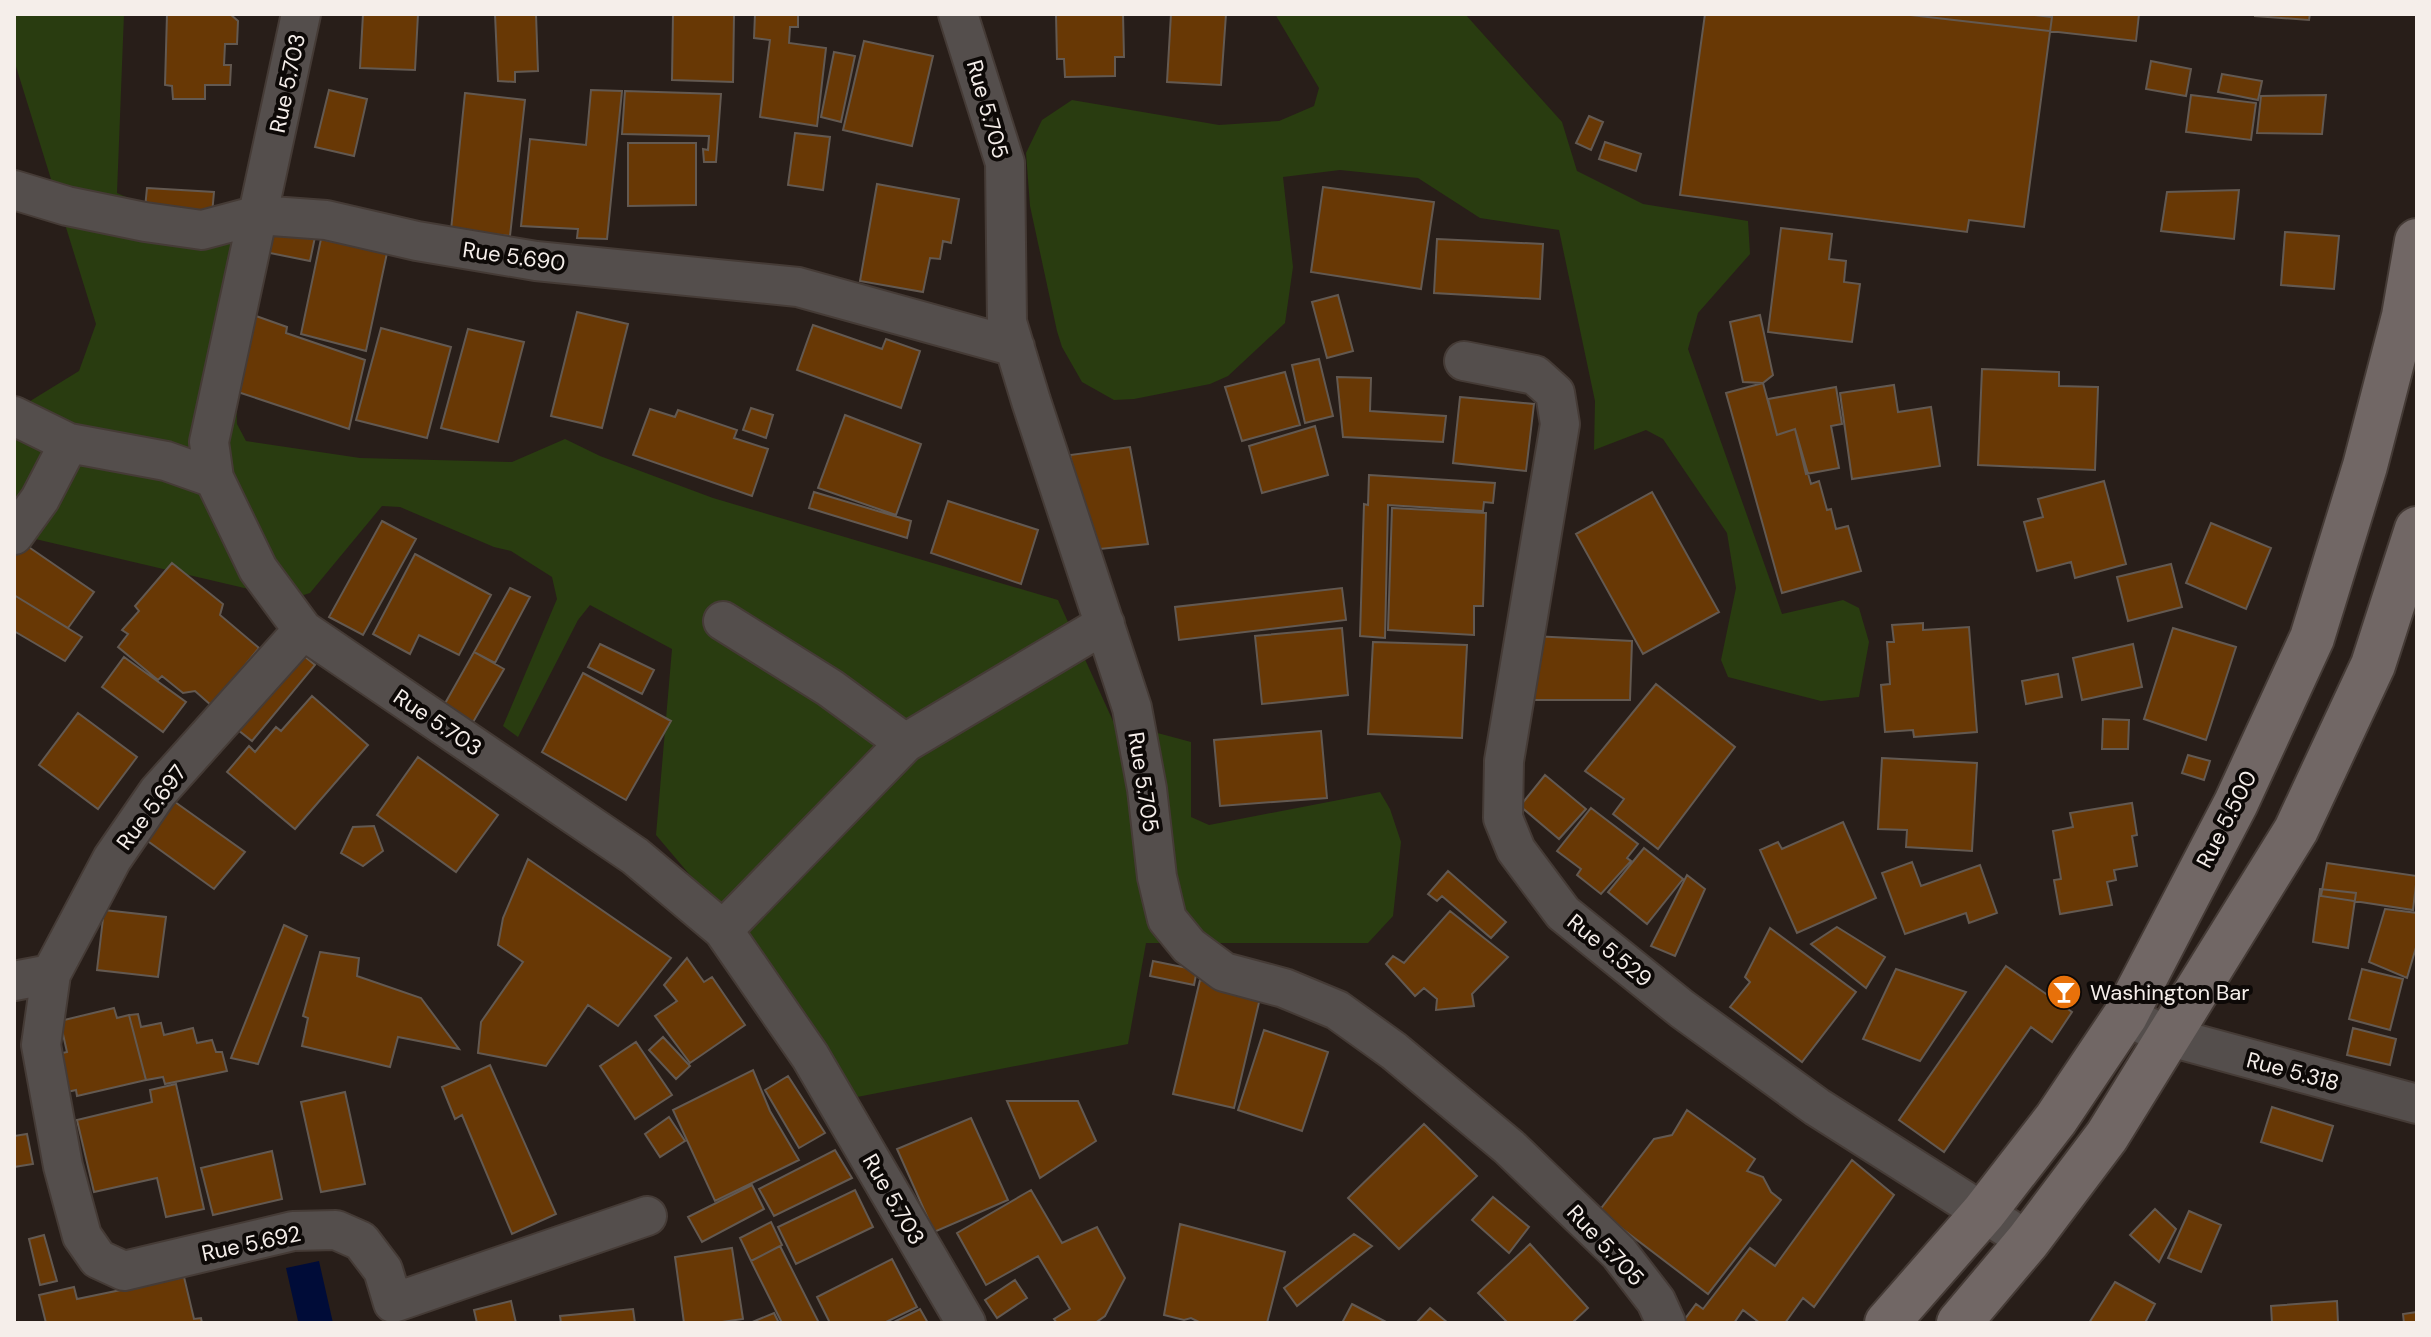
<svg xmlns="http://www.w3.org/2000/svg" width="2431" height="1337" font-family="'DM Sans',sans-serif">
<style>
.green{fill:#293c10}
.water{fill:#000c38}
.building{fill:#683805;stroke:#635951;stroke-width:2}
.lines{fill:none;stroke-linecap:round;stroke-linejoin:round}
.minor-casing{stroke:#453b36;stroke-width:42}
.secondary-casing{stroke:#453b36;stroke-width:48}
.minor{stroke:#544e4c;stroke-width:38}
.secondary{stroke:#716765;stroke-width:44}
.labels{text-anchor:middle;stroke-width:8;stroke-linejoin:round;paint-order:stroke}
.street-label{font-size:22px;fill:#f5eeea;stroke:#0d0907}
.poi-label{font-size:22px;fill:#f5eeea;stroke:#0d0907;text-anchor:start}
</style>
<rect width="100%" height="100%" fill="#281e19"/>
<path class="green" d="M14,14H124L117,193L202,230H231L237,424L246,441L360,458L512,462L565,439L600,456L713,498L1058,600L1113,721L1191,742V817L1209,825L1380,792L1390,809L1401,842L1393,916L1368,943H1146L1128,1044L852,1098L794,998L656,835L672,649L590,605L578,620L518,737L503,726L557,599L552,577L511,551L494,547L400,507L382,506L310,593L291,599L14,534V411L79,371L96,324L14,60Z
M1275,14H1465L1562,122L1577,171L1643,204L1748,221L1750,254L1698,313L1688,349L1782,614L1843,600L1859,608L1869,642L1859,697L1821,701L1728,677L1721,660L1736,588L1727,533L1663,439L1646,430L1594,450L1595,401L1559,230L1480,218L1418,178L1340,170L1283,177L1293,267L1285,323L1228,376L1210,384L1134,399L1114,400L1082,382L1062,347L1057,331L1030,206L1026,153L1042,120L1072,100L1219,125L1279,121L1314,106L1319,88Z"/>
<path class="water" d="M319,1261L333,1323H295L298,1321L286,1268Z"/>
<path class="building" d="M167,14H230L238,21L237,44H225L224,65H231L230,85H205V99H173L172,86L165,85Z
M363,14H418L415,70L360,68Z
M495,14H536L538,71L515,72V82L498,81Z
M673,14H734L733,82L672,80Z
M755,14H798V27H790L789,43L826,48L817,126L760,117L770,40L754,38Z
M1056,14H1123L1124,57H1115V76L1065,77L1064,59H1057Z
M1171,14H1226L1221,85L1167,82Z
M1705,14H2026L2052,17L2024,227L1969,220L1967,232L1680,195Z
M1902,14H2139L2136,41Z
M2255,14H2310L2309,20L2255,16Z
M864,41L933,56L912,146L843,130Z
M834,52L855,56L841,122L821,117Z
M2151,61L2191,69L2186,96L2146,89Z
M2222,74L2262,81L2258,100L2218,92Z
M329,90L367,99L354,156L315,147Z
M591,90L622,91L607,239L577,238L578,229L521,226L530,139L586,145Z
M625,91L721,94L716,162H704L703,149L708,150L709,136L622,134Z
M465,93L525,100L510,236L451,230Z
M2191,95L2256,103L2251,140L2186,132Z
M2326,95L2322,134L2257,133L2261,96Z
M1589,116L1603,122L1591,150L1576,143Z
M795,133L830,137L823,190L788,185Z
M1605,142L1641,154L1636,171L1599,159Z
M628,143H696V205L628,206Z
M877,184L959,199L951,243L943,241L940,259L930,258L923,292L860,281Z
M1323,187L1434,202L1421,289L1311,272Z
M147,188L214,192L212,214L145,208Z
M2239,190L2234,239L2161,231L2167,192Z
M266,227L315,237L310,261L260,251Z
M1781,228L1832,234L1829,259L1846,261L1844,282L1860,284L1852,342L1768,332Z
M2285,232L2339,236L2334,289L2281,285Z
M321,239L387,253L366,351L301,334Z
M1437,239L1543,244L1540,299L1434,293Z
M1338,295L1353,351L1327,358L1312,302Z
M577,312L628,324L602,428L551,416Z
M1760,315L1773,375L1763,383L1743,382L1730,322Z
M256,316L287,327L286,333L365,360L349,429L232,390Z
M813,325L882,349L886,339L920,351L901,408L797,370Z
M381,328L451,347L427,438L356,420Z
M468,329L524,342L498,442L441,428Z
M1319,359L1333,416L1305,423L1292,365Z
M1982,369L2059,372V386L2098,387L2095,470L1978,465Z
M1285,372L1300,425L1242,441L1225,387Z
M1337,377L1371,378L1370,411L1446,416L1443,442L1343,437Z
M1763,383L1777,435L1795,429L1811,484L1819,481L1827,510L1831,509L1836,529L1848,526L1861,571L1782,593L1726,393Z
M1894,385L1898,412L1931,407L1940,466L1852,479L1840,393Z
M1836,387L1842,424L1831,426L1839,468L1806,474L1795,429L1777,435L1768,399Z
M1460,397L1534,404L1526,471L1453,463Z
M751,408L773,415L766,438L743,430Z
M650,409L675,417L678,410L737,430L734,438L768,449L752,496L633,455Z
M845,415L921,444L896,515L818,488Z
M1315,426L1328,475L1262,493L1249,446Z
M1130,447L1148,544L1090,550L1070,455Z
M1369,475L1495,483L1493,503L1484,502L1483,511L1388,505L1385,638L1360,636L1364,504L1368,505Z
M2104,481L2126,564L2075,578L2071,562L2037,571L2024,522L2043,517L2038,499Z
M814,492L911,521L907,538L809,508Z
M1652,492L1719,612L1643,654L1576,534Z
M948,501L1038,530L1021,584L931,553Z
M1392,508L1486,513L1483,606H1474V635L1388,630Z
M382,521L416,539L363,635L329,617Z
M2211,523L2271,548L2246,609L2186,583Z
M20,541L94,592L68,628L14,595V549Z
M415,554L491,595L459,655L419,635L410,654L373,634Z
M172,563L223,604L220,615L259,648L212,706L195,691L183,693L162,676L158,680L118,647L128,634L122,630L139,611L135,606Z
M2171,564L2182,607L2128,621L2117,577Z
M510,588L530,597L495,663L474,652Z
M1342,588L1346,620L1179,640L1175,607Z
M14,595L82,637L65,661L14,631Z
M1923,623V630L1969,627L1977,732L1914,737L1913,730L1885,732L1881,685L1890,684L1887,642H1894L1892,625Z
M1342,628L1348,695L1262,704L1255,636Z
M2173,628L2236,647L2206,740L2144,719Z
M1532,636L1632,641L1630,700H1529Z
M1373,642L1467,645L1462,738L1368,734Z
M600,644L654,670L642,694L588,667Z
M2133,644L2142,687L2082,700L2073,658Z
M292,646L315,665L252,741L228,722Z
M474,652L504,669L472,724L443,707Z
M124,657L186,702L163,732L102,687Z
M583,673L671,721L626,800L542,752Z
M2058,674L2062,697L2026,704L2022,681Z
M1656,684L1735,747L1658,849L1613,814L1624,799L1585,771Z
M312,696L368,745L295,829L227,772L249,746L255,752L276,727L281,731Z
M78,713L137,757L98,809L39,765Z
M2103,719L2129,720L2128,749H2102Z
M1321,731L1327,798L1220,806L1214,740Z
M2188,755L2210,761L2204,780L2182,773Z
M418,757L498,815L456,872L377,815Z
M1882,758L1977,763L1972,851L1906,847L1907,830L1878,829Z
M1545,775L1586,809L1559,839L1520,806Z
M168,797L245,852L214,889L138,834Z
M2132,803L2137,835L2132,836L2137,866L2114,870L2116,880L2107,882L2112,905L2060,914L2054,880L2061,879L2053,831L2073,827L2070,813Z
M1591,808L1638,844L1627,858L1631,861L1601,894L1577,875L1581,869L1557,851Z
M1843,822L1876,898L1797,933L1760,850L1778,842L1782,849Z
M374,826L383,851L363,866L341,853L353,827Z
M1644,848L1683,879L1647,924L1608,892Z
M528,859L671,958L618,1026L588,1005L546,1066L478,1053L481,1022L523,962L498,945L503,918Z
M1912,862L1921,886L1980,865L1997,913L1969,923L1966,913L1905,934L1882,873Z
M2327,863L2417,876L2413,910L2321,896Z
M1448,871L1506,922L1491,938L1442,896L1437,901L1428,894Z
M1687,875L1705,889L1675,956L1651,946Z
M2320,889L2356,893L2348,948L2313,942Z
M2385,909L2417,913V944L2407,978L2369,962Z
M104,910L166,917L158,977L97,970Z
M1450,911L1508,957L1472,994L1474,1006L1436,1010L1437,999L1424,988L1415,996L1386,964L1393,956L1404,963Z
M284,925L307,936L258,1064L231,1058Z
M1837,927L1885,957L1866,988L1811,944Z
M1770,928L1856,992L1802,1062L1730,1007L1750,982L1745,977Z
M320,952L359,958L357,976L421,998L459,1049L398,1037L390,1067L302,1046L308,1018L303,1016Z
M687,958L704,982L712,977L745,1025L690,1063L655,1016L677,1001L664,985Z
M1153,961L1197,970L1194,985L1150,976Z
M2006,966L2072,1012L2052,1042L2031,1027L1944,1152L1899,1120Z
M1896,969L1966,992L1920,1061L1863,1039Z
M2362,969L2403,979L2390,1030L2349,1019Z
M1200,980L1261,994L1234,1108L1173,1094Z
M114,1008L117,1018L129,1015L146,1080L77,1096L76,1090L67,1092L58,1054L67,1052L60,1021Z
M138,1014L141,1027L161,1023L164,1035L193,1028L197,1043L212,1040L216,1052H222L227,1071L165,1084L163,1077L146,1080L129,1015Z
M2353,1028L2396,1039L2390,1065L2347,1055Z
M1264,1030L1328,1052L1302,1131L1238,1110Z
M663,1037L690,1066L676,1079L649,1050Z
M636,1042L672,1095L635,1119L600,1066Z
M490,1065L556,1214L512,1234L462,1115L455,1119L442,1087Z
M753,1070L770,1111L799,1160L715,1201L673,1110Z
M788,1076L825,1133L799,1148L765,1090Z
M176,1084L204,1209L166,1217L157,1178L94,1192L77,1120L152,1102L150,1090Z
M345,1092L365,1184L321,1192L301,1102Z
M1007,1101H1078L1096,1141L1040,1178Z
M2272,1107L2333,1126L2322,1161L2261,1142Z
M1687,1110L1755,1159L1747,1171L1763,1177L1771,1192L1781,1200L1708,1294L1599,1211L1654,1139L1672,1135Z
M669,1117L685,1141L660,1157L645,1134Z
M971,1118L1008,1200L934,1232L897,1149Z
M1424,1124L1477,1176L1399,1249L1348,1198Z
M27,1134L33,1164L14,1167V1136Z
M835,1150L852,1178L774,1216L759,1189Z
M272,1151L282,1199L213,1215L201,1168Z
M1852,1160L1894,1195L1814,1307L1803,1298L1785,1323H1760L1743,1310L1734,1323H1682L1696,1304L1703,1309L1750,1248L1775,1266Z
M752,1185L764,1209L702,1242L688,1217Z
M855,1190L873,1227L796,1264L778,1227Z
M1031,1190L1062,1243L1097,1227L1125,1278L1105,1316L1095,1323H1057L1054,1319L1070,1309L1038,1256L986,1285L957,1233Z
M1493,1197L1529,1227L1509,1253L1472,1220Z
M2155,1209L2176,1229L2159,1262L2130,1235Z
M2189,1211L2221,1225L2201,1272L2168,1258Z
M771,1222L782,1245L751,1261L740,1238Z
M1180,1224L1285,1252L1267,1323H1201L1191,1318L1184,1320L1164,1315Z
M1354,1234L1372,1246L1297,1306L1284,1288Z
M44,1235L57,1281L40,1285L29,1239Z
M1530,1244L1588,1308L1572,1323H1508L1478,1293Z
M780,1246L819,1323H782L751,1261Z
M732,1248L743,1319L715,1323H684L675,1257Z
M892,1259L917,1307L884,1323H830L817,1297Z
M184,1277L194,1319L201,1318L202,1323H46L39,1295L74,1287L77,1299Z
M1015,1280L1027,1298L997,1318L985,1300Z
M2115,1282L2155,1304L2145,1323H2089Z
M511,1301L516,1323H477L474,1310Z
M2337,1301L2338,1323H2272L2271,1306Z
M1352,1304L1388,1323H1342Z
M1430,1308L1448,1323H1416Z
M633,1309L635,1323H561L560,1316Z
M920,1309L928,1323H892Z
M2417,1312V1323H2404L2403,1314Z
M774,1313L779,1323H750Z"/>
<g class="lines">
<g class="minor-casing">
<path id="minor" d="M301,14L209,442L214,478L258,569L303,630L635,856L723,930L810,1056L966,1323
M958,14L1005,163L1007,322L1031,401L1132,708L1147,789L1157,877L1167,919L1189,946L1224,972L1284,988L1337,1010L1394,1051L1509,1147L1619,1253L1656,1301L1666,1323
M14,190L67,206L145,222L202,230L258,215L326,220L417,241L536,261L798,287L1015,347
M1464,361L1535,375L1555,393L1560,424L1504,761L1503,818L1516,850L1563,913L1682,1009L1817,1107L2028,1241
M14,416L69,443L166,461L214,478
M14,535L40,499L69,443
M723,621L830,688L905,743
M723,930L905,743L1105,624
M51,974L41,1045L63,1166L82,1236L98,1259L124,1271L293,1231L336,1230L361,1241L383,1270L393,1303L647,1216
M14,981L51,974L112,859L158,792L303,630
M2125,1016L2170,1037L2417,1104"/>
</g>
<g class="secondary-casing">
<path id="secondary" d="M1887,1323L1984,1212L2056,1119L2125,1016L2236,803L2312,638L2365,466L2404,316L2417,241
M1959,1323L2028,1241L2107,1136L2296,830L2373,665L2417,529"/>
</g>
<use href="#minor" class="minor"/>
<use href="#secondary" class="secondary"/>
</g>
<defs>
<g id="bar-disc" transform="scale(1.8)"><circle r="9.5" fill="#e8710a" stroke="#0d0907"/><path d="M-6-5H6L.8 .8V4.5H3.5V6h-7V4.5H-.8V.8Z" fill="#fff"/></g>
</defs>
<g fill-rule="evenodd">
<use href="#bar-disc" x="2064" y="992"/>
</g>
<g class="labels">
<g class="street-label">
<text transform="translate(287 83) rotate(-78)" y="8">Rue 5.703</text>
<text transform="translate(988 109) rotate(74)" y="8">Rue 5.705</text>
<text transform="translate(514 256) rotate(8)" y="8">Rue 5.690</text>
<text transform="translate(438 722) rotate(34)" y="8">Rue 5.703</text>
<text transform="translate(1144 782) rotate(81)" y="8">Rue 5.705</text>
<text transform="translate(151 807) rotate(-53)" y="8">Rue 5.697</text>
<text transform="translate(2226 819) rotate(-63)" y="8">Rue 5.500</text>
<text transform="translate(1610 950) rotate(39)" y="8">Rue 5.529</text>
<text transform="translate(2293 1071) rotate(15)" y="8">Rue 5.318</text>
<text transform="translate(894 1199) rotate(60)" y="8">Rue 5.703</text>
<text transform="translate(251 1243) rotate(-12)" y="8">Rue 5.692</text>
<text transform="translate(1606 1245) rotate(47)" y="8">Rue 5.705</text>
</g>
<g class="poi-label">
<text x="2090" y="1000">Washington Bar</text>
</g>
</g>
<rect width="2431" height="1337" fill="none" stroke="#f5eeea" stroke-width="32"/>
</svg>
